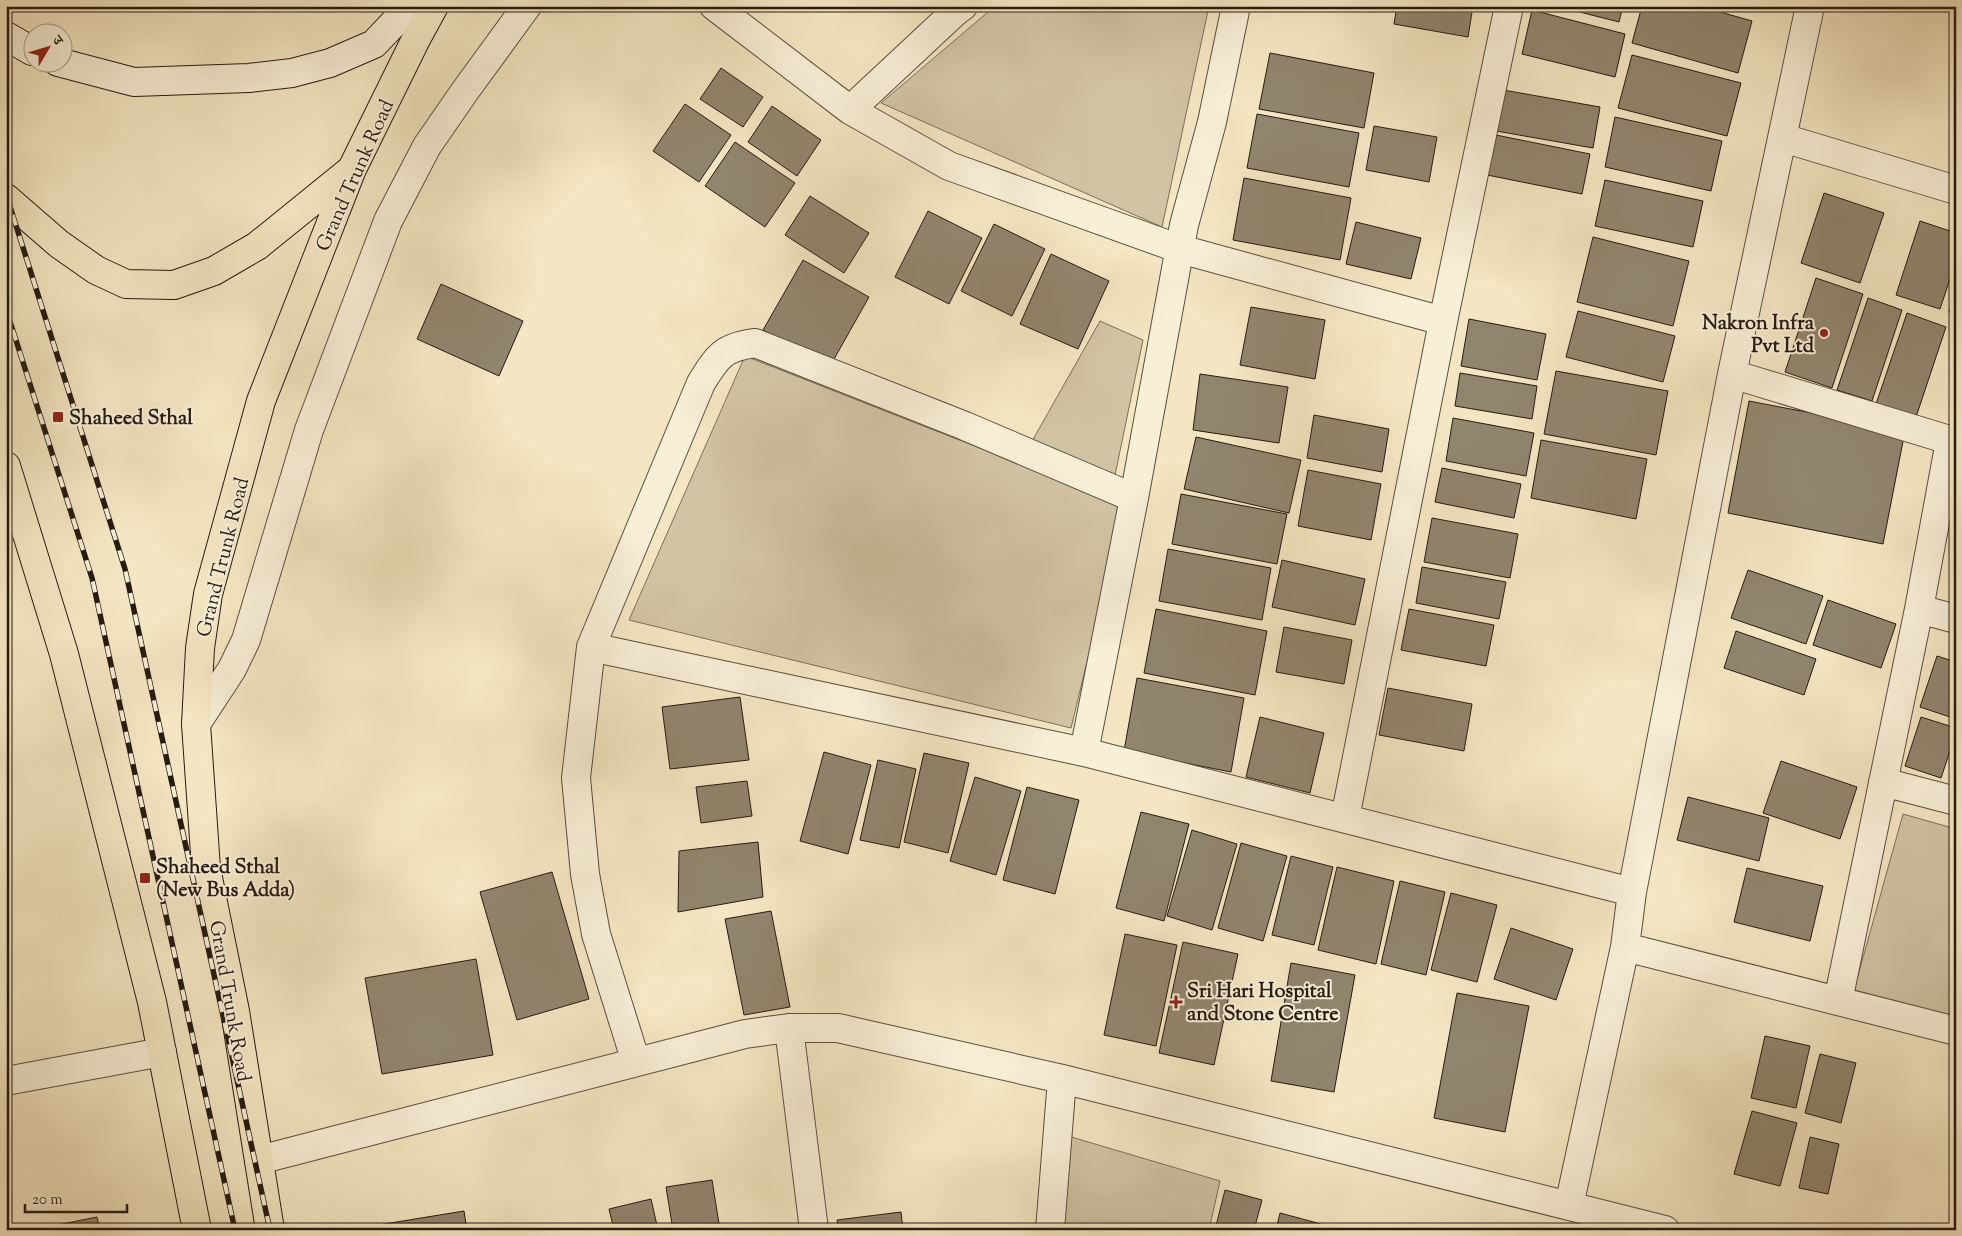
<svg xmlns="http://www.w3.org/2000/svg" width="1962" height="1236" font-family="'Sorts Mill Goudy','Noto Serif Devanagari',serif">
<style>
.green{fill:#d1c3a4;stroke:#7c6f5b}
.building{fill:#91856e;stroke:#261b12}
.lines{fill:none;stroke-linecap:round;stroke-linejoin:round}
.minor-casing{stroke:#5a4e3e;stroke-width:30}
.secondary-casing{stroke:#261b12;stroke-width:30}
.trunk-casing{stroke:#261b12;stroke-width:30}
.minor{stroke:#f8efd7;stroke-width:28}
.secondary{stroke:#f8efd7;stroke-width:28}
.trunk{stroke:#f4e6c2;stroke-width:28}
.rail-casing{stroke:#261b12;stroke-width:5.5}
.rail{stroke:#f8efd7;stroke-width:4;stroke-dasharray:11;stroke-linecap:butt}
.poi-dot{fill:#8f2418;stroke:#f8efd7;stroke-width:2}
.labels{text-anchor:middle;stroke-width:4;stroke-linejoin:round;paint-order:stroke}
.street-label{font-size:20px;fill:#261b12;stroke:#f8efd7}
.poi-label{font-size:20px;font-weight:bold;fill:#261b12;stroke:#f8efd7;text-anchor:start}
</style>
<rect width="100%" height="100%" fill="#f4e6c2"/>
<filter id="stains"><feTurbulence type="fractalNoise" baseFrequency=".004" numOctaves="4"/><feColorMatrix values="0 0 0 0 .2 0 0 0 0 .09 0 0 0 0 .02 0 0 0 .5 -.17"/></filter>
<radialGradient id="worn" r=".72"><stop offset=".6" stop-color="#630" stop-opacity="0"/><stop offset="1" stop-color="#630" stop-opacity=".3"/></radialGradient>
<path class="green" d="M995,6H1209L1162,227L881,103Z
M1100,321L1143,340L1114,480L1031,443Z
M745,356L1125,505L1071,728L629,620Z
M1903,814L1956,829V1019L1854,990Z
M1068,1136L1220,1181L1209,1230H1062Z"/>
<path class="building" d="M1397,6H1473L1468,37L1394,24Z
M1556,6H1623L1619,22Z
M1642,6H1699L1752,21L1738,73L1632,43Z
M1532,10L1625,34L1615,77L1522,54Z
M1270,53L1374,73L1364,128L1259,109Z
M1632,55L1741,83L1727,136L1618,108Z
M721,68L763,97L743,127L700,99Z
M1503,90L1600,107L1593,148L1496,131Z
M685,104L731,135L699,182L653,151Z
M772,106L821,140L797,176L748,142Z
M1257,114L1359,133L1349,187L1247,168Z
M1615,117L1722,141L1711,191L1605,167Z
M1374,126L1437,137L1429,182L1366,170Z
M1496,135L1590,154L1582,194L1487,175Z
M735,142L795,183L765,227L705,186Z
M1244,178L1351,198L1340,260L1233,240Z
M1605,180L1703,201L1693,247L1595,226Z
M1824,193L1884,213L1860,283L1801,263Z
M810,196L869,233L844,273L785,235Z
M928,211L982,238L949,304L895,277Z
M1920,221L1956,233V261L1940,309L1896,295Z
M1356,222L1421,238L1411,279L1346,264Z
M994,224L1045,249L1012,316L961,291Z
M1593,237L1689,261L1673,326L1577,302Z
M1051,254L1109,281L1078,349L1020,324Z
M803,260L869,297L829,368L763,330Z
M1816,278L1863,294L1832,388L1785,372Z
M441,284L523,321L499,376L417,339Z
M1956,291V314L1949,312Z
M1868,298L1902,310L1872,401L1837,390Z
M1251,307L1325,320L1315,379L1240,365Z
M1578,311L1675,336L1663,382L1566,357Z
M1907,313L1946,327L1916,417L1876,404Z
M1469,319L1546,334L1537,380L1461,366Z
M1556,371L1668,391L1656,455L1544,434Z
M1460,373L1537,386L1532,419L1455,406Z
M1200,374L1288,387L1279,443L1193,430Z
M1749,401L1905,431L1883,544L1728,513Z
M1314,415L1389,429L1382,472L1307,458Z
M1453,418L1534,433L1526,476L1446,461Z
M1196,437L1301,460L1289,513L1184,489Z
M1541,440L1647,459L1636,519L1531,498Z
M1442,468L1521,484L1514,518L1435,502Z
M1308,470L1381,484L1371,540L1298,526Z
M1181,494L1287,514L1277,564L1172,544Z
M1432,518L1518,534L1510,578L1424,562Z
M1168,549L1271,568L1262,620L1159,601Z
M1282,560L1365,579L1355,625L1272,607Z
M1422,567L1506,582L1499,619L1416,603Z
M1748,570L1823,596L1806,644L1731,618Z
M1828,600L1896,624L1881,668L1813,645Z
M1156,609L1267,631L1255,695L1144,673Z
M1409,609L1494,625L1486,666L1401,650Z
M1284,627L1352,640L1344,684L1276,672Z
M1736,631L1816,659L1804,695L1724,668Z
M1937,656L1956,662V719L1920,707Z
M1137,678L1244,698L1231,772L1124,751Z
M1388,688L1472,704L1464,751L1379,735Z
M740,697L749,760L670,769L662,707Z
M1260,717L1324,733L1310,793L1246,777Z
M1921,717L1956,728V733L1941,778L1905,766Z
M824,752L871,765L848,854L800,841Z
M924,753L969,763L948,853L904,842Z
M878,760L916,769L899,848L860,840Z
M1956,760V779L1950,777Z
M1781,761L1857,787L1840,839L1763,813Z
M975,777L1021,791L996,875L950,861Z
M747,781L752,816L701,823L696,787Z
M1027,787L1079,800L1055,894L1003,880Z
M1688,797L1769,818L1759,861L1677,840Z
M1141,812L1189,824L1164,921L1116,908Z
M1192,830L1237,844L1212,930L1167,916Z
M758,842L763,897L678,912L679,851Z
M1241,843L1287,856L1263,941L1218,928Z
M1291,856L1333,867L1314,945L1272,935Z
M1337,867L1394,881L1376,964L1318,950Z
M1747,868L1823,886L1810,941L1734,922Z
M552,872L589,999L517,1020L480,892Z
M1400,881L1445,892L1426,975L1381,964Z
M1451,893L1497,905L1477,982L1431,970Z
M771,911L790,1007L744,1015L725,919Z
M1511,928L1573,949L1556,1000L1494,979Z
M1125,934L1177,945L1156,1046L1104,1035Z
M1183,942L1238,954L1214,1065L1159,1053Z
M476,959L493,1055L382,1074L365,978Z
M1291,963L1355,975L1334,1092L1271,1081Z
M1457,993L1529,1006L1505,1132L1434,1118Z
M1765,1036L1810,1046L1796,1108L1751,1098Z
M1820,1054L1856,1063L1841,1123L1805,1113Z
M1752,1111L1797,1123L1780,1186L1734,1174Z
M1810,1137L1839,1144L1828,1194L1799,1188Z
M712,1180L720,1230H673L666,1187Z
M1225,1190L1262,1200L1254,1230H1215Z
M651,1199L658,1230H614L609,1209Z
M464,1211L467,1230H379L378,1225Z
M901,1212L903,1230H839L837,1220Z
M1280,1213L1321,1224L1320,1230H1276Z
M97,1217L100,1230H32Z
M14,1224L15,1230H6V1225Z
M1329,1225L1349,1230H1328Z"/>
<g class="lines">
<g class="minor-casing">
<path id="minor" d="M714,6L850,110L949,166L1180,249L1443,321
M1236,6L1212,122L1184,225L1134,498L1084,752L1632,892
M850,110L955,12L963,6
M1783,138L1956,190
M1732,374L1956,442
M1919,609L1956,619
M591,647L1084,752
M196,724L232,669L246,640L309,430L388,221L427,146L465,91L527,6
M1883,782L1956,801
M1345,818L1445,312L1509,6
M1625,947L1956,1031
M1838,1001L1919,609L1950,441
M789,1028L814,1230
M636,1062L596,934L585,874L576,778L591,647L701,383C717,357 723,347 755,343L965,426L1134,498
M6,1081L162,1052
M259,1160L745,1034L789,1028H838L1062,1079L1665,1230
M1569,1206L1625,947L1632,892L1732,374L1810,6
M1050,1230L1062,1079"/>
</g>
<g class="secondary-casing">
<path id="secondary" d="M6,36L32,51
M58,62L134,82L249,78L292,73L330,63L374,44L410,6"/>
</g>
<g class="trunk-casing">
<path id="trunk" d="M6,198L59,244L96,270L126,284L174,285L214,271L257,246L351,170
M6,466L64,654L152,1002L197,1230
M270,1230L235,1011L206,868L196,724L200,648L208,594L261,401L352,169L416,39L434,6"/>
</g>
<use href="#minor" class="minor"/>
<use href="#secondary" class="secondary"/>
<use href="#trunk" class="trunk"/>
<g class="rail-casing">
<path id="rail" d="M6,194L125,569L270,1230
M6,309L92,578L235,1230"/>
</g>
<use href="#rail" class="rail"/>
</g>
<g class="poi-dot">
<circle cx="1824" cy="333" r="5"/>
<rect x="52" y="411" width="12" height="12" rx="2.5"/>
<rect x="139" y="872" width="12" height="12" rx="2.5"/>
<path d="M1173.5 994.5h5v5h5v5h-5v5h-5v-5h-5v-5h5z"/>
</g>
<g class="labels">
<g class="street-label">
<text transform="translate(354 175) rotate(-66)" y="7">Grand Trunk Road</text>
<text transform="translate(222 557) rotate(-76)" y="7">Grand Trunk Road</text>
<text transform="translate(231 1001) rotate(80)" y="7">Grand Trunk Road</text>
</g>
<g class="poi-label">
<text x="1814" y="329" text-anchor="end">Nakron Infra<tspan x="1814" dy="23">Pvt Ltd</tspan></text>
<text x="69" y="424">Shaheed Sthal</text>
<text x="156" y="873">Shaheed Sthal<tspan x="156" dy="23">(New Bus Adda)</tspan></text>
<text x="1187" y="997">Sri Hari Hospital<tspan x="1187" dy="23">and Stone Centre</tspan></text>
</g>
</g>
<rect width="1962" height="1236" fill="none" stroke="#f4e6c2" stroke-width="25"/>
<rect x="8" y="8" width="1947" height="1221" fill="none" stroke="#261b12" stroke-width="2.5"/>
<rect x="12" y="12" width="1937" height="1211" fill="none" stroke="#261b12"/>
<g transform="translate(48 48) rotate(52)"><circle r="24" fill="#f8efd7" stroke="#a49a88"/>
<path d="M0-4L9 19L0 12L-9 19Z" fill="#8f2418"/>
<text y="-8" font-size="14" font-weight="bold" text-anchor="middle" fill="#261b12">उ</text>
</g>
<path d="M25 1204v8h102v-8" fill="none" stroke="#261b12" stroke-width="2.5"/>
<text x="32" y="1204" font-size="15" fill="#261b12" stroke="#f8efd7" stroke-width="4" paint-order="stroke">20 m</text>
<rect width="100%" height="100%" filter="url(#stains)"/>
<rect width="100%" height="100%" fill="url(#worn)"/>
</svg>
